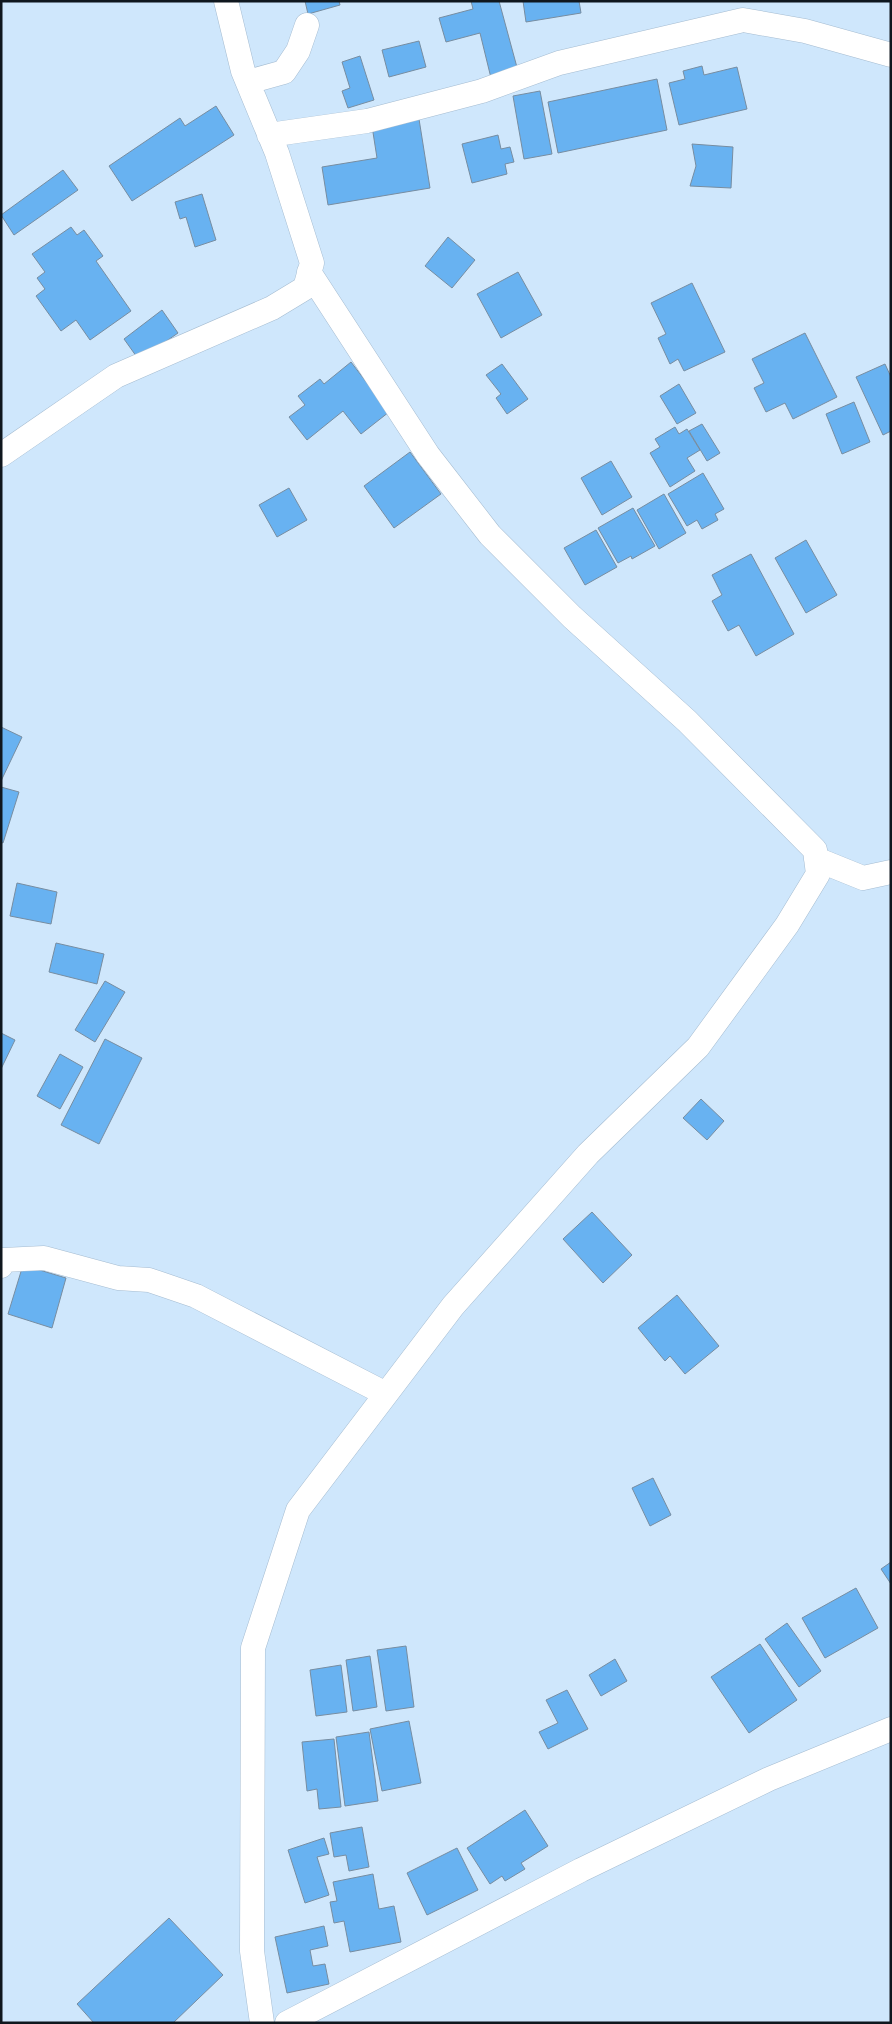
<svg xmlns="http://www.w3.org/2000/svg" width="892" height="2024" font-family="Roboto,sans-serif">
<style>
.building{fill:#68b2f1;stroke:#778da1}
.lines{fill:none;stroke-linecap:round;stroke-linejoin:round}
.street-casing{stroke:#a5bcd1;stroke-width:25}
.street{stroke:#fff;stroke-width:24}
</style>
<rect width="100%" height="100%" fill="#cfe7fc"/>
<path class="building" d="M305,1H339L340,5L308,14Z
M471,1H499L518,71L491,78L480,33L446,42L439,18L473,9Z
M523,1H579L581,13L526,22Z
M419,41L426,67L389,77L382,50Z
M360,56L374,100L348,108L342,91L350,88L342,62Z
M702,66L704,75L737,67L747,109L679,125L669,83L685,79L683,71Z
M657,79L667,130L558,153L548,102Z
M540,91L552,154L524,159L513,96Z
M216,106L234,135L132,201L109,166L180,118L185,126Z
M419,119L430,188L328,205L322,167L377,158L372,126Z
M498,135L501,149L510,147L514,162L505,164L507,174L472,183L462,144Z
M692,144L733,147L731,188L690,186L696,166Z
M63,170L78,190L14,235L1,215Z
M202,194L216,240L195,247L186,217L180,219L175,202Z
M71,227L77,235L84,230L103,256L96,261L131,311L90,340L76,320L61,331L36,296L45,289L37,278L45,272L32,254Z
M448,237L475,260L452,288L425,266Z
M518,272L542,315L501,338L477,294Z
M692,283L725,352L684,371L678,359L670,364L658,338L666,334L651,303Z
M162,310L178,333L139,360L124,339Z
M805,333L837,397L793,419L785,403L766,412L754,388L764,383L752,359Z
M351,362L389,412L361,434L343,411L307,440L289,417L305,405L298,396L320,379L324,384Z
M502,364L528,399L507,414L496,398L501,394L486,375Z
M885,364L891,377V431L883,435L856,377Z
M679,384L696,413L677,424L660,396Z
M854,402L870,442L842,454L826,414Z
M702,424L720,453L707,461L689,431Z
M675,427L679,434L687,429L700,450L687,458L695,471L670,487L650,453L660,447L655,439Z
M410,452L441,494L394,528L364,486Z
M611,461L632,497L602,515L581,478Z
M703,473L724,509L715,514L718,520L702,529L697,520L687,526L668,494Z
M289,488L307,520L277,537L259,505Z
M664,494L686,533L659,549L637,510Z
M633,508L655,546L632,559L631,556L618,563L598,528Z
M596,530L617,567L585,585L564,548Z
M806,540L837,595L806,613L775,558Z
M751,554L794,634L756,656L739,625L728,631L712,601L722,595L712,575Z
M1,727L22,737L1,781Z
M1,787L19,792L3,843L1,842Z
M17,883L57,892L51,924L10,916Z
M56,943L104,954L97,984L49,972Z
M105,981L125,992L95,1042L75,1030Z
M1,1033L15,1040L1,1069Z
M105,1039L142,1058L99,1144L61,1125Z
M60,1054L83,1067L60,1109L37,1096Z
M701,1099L724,1121L707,1140L683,1118Z
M592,1212L632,1255L603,1283L563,1239Z
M23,1265L66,1278L52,1328L8,1314Z
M677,1295L719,1346L685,1374L670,1356L665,1361L638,1328Z
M653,1478L671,1515L650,1526L632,1488Z
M891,1562V1584L881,1569Z
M856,1588L878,1628L825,1658L802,1618Z
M787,1623L821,1671L799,1687L765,1639Z
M760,1644L797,1700L749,1733L711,1677Z
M406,1646L414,1707L386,1711L377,1650Z
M370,1656L377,1707L353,1711L346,1660Z
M615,1659L627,1681L601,1696L589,1675Z
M341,1665L347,1712L316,1716L310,1670Z
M567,1690L588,1729L548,1749L539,1732L558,1723L546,1700Z
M409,1721L421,1783L382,1791L370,1729Z
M369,1732L378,1801L345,1806L336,1737Z
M334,1739L341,1807L319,1809L317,1789L307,1791L302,1742Z
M525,1810L548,1846L521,1863L525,1869L505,1881L502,1876L490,1884L467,1848Z
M362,1827L369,1867L349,1871L346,1855L334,1857L330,1833Z
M324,1838L329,1854L317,1857L329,1895L305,1903L288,1850Z
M457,1848L478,1890L427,1915L407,1873Z
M373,1874L379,1909L394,1906L401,1942L350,1952L344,1921L334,1923L330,1902L337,1901L333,1882Z
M169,1918L223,1975L173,2023H94L77,2004Z
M324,1926L328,1946L310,1950L313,1966L325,1964L329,1984L287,1993L275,1937Z"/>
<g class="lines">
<g class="street-casing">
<path id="street" d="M248,82L284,72L298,51L307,25
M269,135L367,121L482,91L559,63L743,20L805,31L891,55
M1,455L116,376L272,308L305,288L312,263L277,153L243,71L226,1
M816,859L863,878L891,872
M1,1266L3,1260L44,1258L118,1278L149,1280L196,1296L386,1394
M262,2023L252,1951L253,1648L298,1510L453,1306L588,1154L698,1047L787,925L818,874L815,850L687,721L572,617L490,535L428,455L309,272
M287,2023L581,1870L769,1779L891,1729"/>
</g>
<use href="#street" class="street"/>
</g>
<rect width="892" height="2024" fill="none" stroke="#0f171e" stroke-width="5"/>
</svg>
